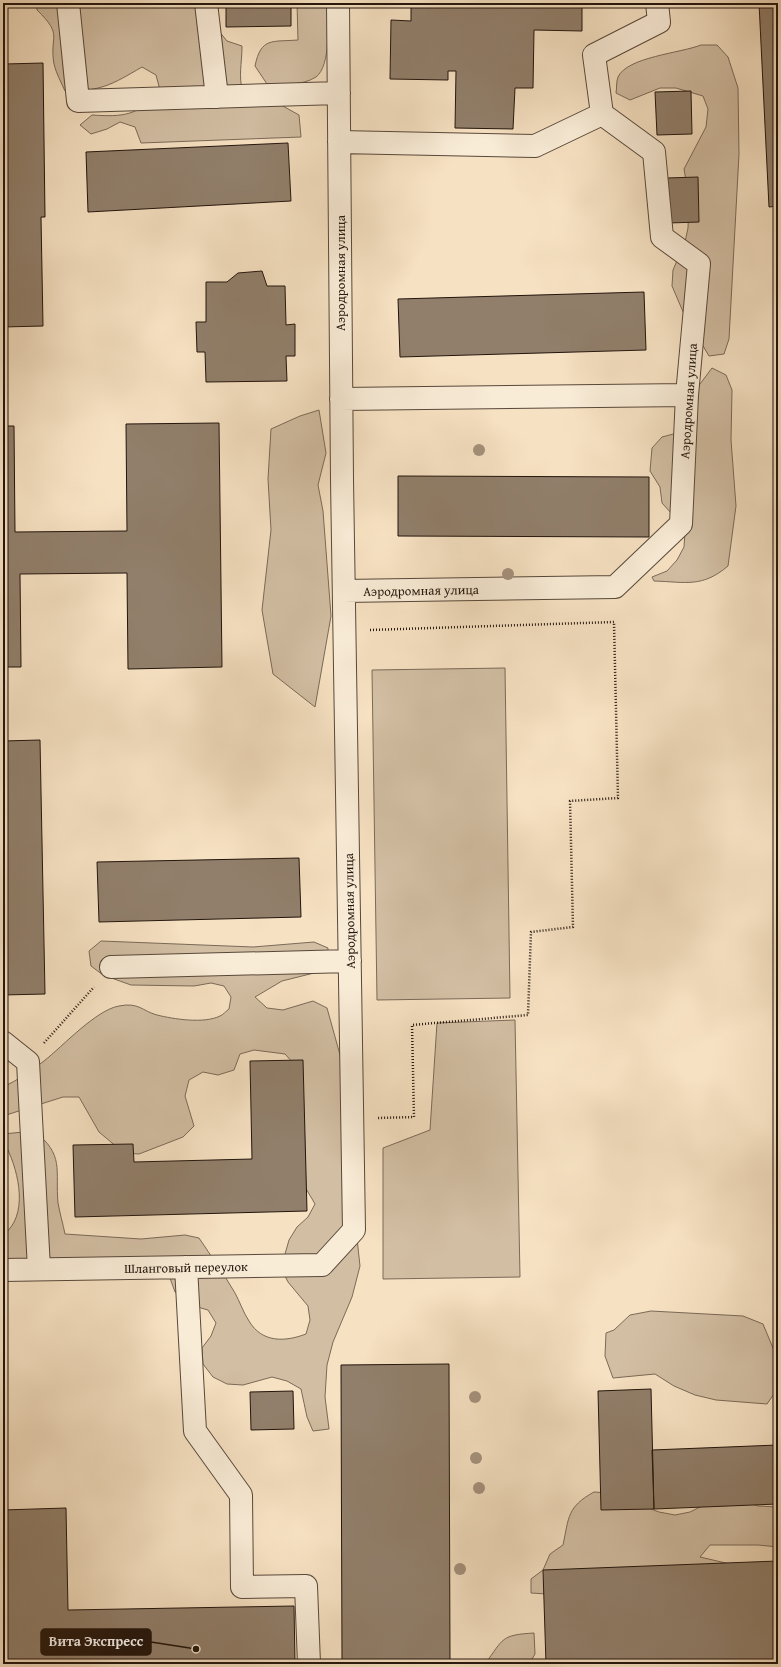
<svg xmlns="http://www.w3.org/2000/svg" width="781" height="1667" font-family="'Gentium Book Plus',serif">
<style>
.green{fill:#d2bea3;stroke:#7a6a58}
.building{fill:#917f6b;stroke:#23150d}
.lines{fill:none;stroke-linecap:round;stroke-linejoin:round}
.minor-casing{stroke:#58483a;stroke-width:24}
.path{stroke:#23150d;stroke-width:2.5;stroke-dasharray:1 2;stroke-linecap:butt}
.minor{stroke:#f9ecd7;stroke-width:22}
.tree{fill:#a4917c}
.labels{text-anchor:middle;stroke-width:3;stroke-linejoin:round;paint-order:stroke}
.street-label{font-size:13px;fill:#23150d;stroke:#f9ecd7}
.leader{fill:none;stroke:#23150d;stroke-width:1.5}
.callout-dot{fill:#23150d;stroke:#f9ecd7;stroke-width:1.5}
.callout{fill:#23150d;stroke:#23150d;stroke-width:1.5}
.callout-label{font-size:14px;text-anchor:middle;font-weight:bold;fill:#fff}
</style>
<rect width="100%" height="100%" fill="#f6e1c2"/>
<filter id="stains"><feTurbulence type="fractalNoise" baseFrequency=".005" numOctaves="4"/><feColorMatrix values="0 0 0 0 .2 0 0 0 0 .09 0 0 0 0 .02 0 0 0 .5 -.17"/></filter>
<radialGradient id="worn" r=".72"><stop offset=".6" stop-color="#630" stop-opacity="0"/><stop offset="1" stop-color="#630" stop-opacity=".3"/></radialGradient>
<path class="green" d="M37,3H196L227,41L242,46C242,65 238,75 243,93L272,100L299,115L301,137L141,143L135,127L120,122L107,129L91,134L80,125L92,115C123,117 139,116 160,90L156,75L142,67C111,85 102,91 65,91C61,82 56,73 54,64C49,35 64,36 37,10Z
M297,3H328C328,21 331,66 316,77C302,86 283,84 267,84L255,66C261,37 272,42 298,40Z
M701,45H717L728,57L738,88L739,154L729,339L724,354L709,356L684,314L672,286L673,270L685,242L688,228L689,198L684,169L706,127L708,109L703,96L676,88H660L630,100L616,93C617,88 616,82 618,77C627,57 681,53 701,45Z
M712,368L726,375L732,390L731,440L736,506L728,566C702,588 686,582 654,581L652,577L667,571L677,560L684,547L685,532L681,524L662,503L660,487L650,471L652,448L662,437L677,433L694,392Z
M319,410L326,453L318,485L323,511L331,616L315,707L273,674L262,610L271,530L268,479L271,429L300,416Z
M505,668L510,998L377,1000L372,670Z
M101,941L253,947L314,942L328,948L327,964L314,973L282,981L255,997L267,1008L283,1010L313,1001L327,1008L342,1062L345,1127L360,1266L352,1297L333,1342L327,1365L325,1397L329,1429L313,1431L307,1417L301,1389L287,1381L272,1377L243,1385L227,1384L213,1377L203,1364L202,1348L211,1336L216,1323L208,1310L194,1306L175,1292L170,1278L157,1270L3,1280V1235C29,1216 19,1173 7,1148H3V1134L34,1131C65,1155 55,1170 58,1203C60,1214 63,1224 65,1234L141,1239L185,1235L199,1238C211,1256 224,1274 235,1293C240,1302 243,1312 249,1321C262,1343 285,1342 306,1334L310,1320L308,1306L288,1282L281,1268L289,1240L297,1227L308,1217L315,1204L284,1151L295,1065L285,1054L254,1050L240,1054L234,1070L218,1075L203,1072L189,1080L185,1096L194,1126L183,1137L139,1154L124,1153L99,1132L79,1097H63L3,1116V1087C18,1080 31,1071 44,1061C63,1046 96,1010 119,1006C139,1002 142,1011 157,1015C173,1019 204,1024 220,1016C223,1015 226,1011 229,1009L231,997L224,986L211,983L194,986L131,985L103,975L91,966L89,951Z
M515,1020L520,1277L383,1279V1148L430,1130L437,1023Z
M651,1311L743,1316L763,1324L778,1360V1388L767,1404L716,1400L695,1395L674,1386L655,1374L613,1378L605,1356L606,1333L614,1330L630,1315Z
M594,1492L609,1493L659,1512L675,1515L690,1512L704,1505L744,1501L758,1506L778,1507V1547L758,1545H710L700,1557L730,1564L563,1595L531,1593V1579L543,1570L550,1554L563,1545C569,1517 567,1507 594,1492Z
M534,1633L535,1654L529,1664H485C504,1638 501,1635 534,1633Z"/>
<path class="building" d="M3,3H5V64L43,63L45,217H41L43,326L3,327Z
M226,3H291V26L226,27Z
M411,3H582V31L534,30L533,88H515L513,129L455,128L456,71H448V80L390,79L391,20L411,21Z
M759,3H778V206L769,207Z
M691,91L692,134L657,135L655,92Z
M288,143L291,201L88,212L86,152Z
M698,177L699,222L668,223L667,178Z
M262,271L267,286H285L286,325L295,324V356H286L287,381L206,382L205,352H197L196,322H206V282H227L238,273Z
M644,292L646,350L400,357L398,299Z
M219,423L222,667L128,669L127,573L20,574L21,667H3V426H14L15,532L127,531L126,424Z
M398,476L649,477V537L398,536Z
M40,740L45,994L3,995V741Z
M299,858L301,917L99,922L97,862Z
M303,1060L307,1211L75,1217L73,1145L133,1144L134,1162L252,1159L250,1061Z
M449,1364L450,1663L342,1664L341,1365Z
M651,1389L654,1509L601,1510L598,1391Z
M293,1391L294,1429L251,1430L250,1392Z
M778,1445V1504L654,1509L652,1450Z
M66,1508L68,1610L294,1606L295,1664H3V1510Z
M778,1561V1664H546L543,1570Z"/>
<g class="lines">
<g class="minor-casing">
<path id="minor" d="M68,3L78,101L339,93
M206,3L217,97
M339,142L535,146L602,114
M341,399L687,395
M344,591L615,587L681,524L687,395L699,264L662,237L654,152L602,114L594,55L659,22L657,3
M111,967L350,961
M3,1042L28,1062L39,1269
M186,1267L195,1431L241,1495L242,1587L306,1586L309,1664
M3,1270L322,1265L354,1230L342,480L338,3"/>
</g>
<path class="path" d="M370,630L614,622L618,798L570,801L573,927L531,932L528,1015L412,1025L414,1117L377,1118
M44,1043L94,987"/>
<use href="#minor" class="minor"/>
</g>
<g class="tree">
<circle cx="479" cy="450" r="6"/>
<circle cx="508" cy="574" r="6"/>
<circle cx="475" cy="1397" r="6"/>
<circle cx="476" cy="1458" r="6"/>
<circle cx="479" cy="1488" r="6"/>
<circle cx="460" cy="1569" r="6"/>
</g>
<g class="labels">
<g class="street-label">
<text transform="translate(340 273) rotate(-90)" y="5">Аэродромная улица</text>
<text transform="translate(688 401) rotate(-86)" y="5">Аэродромная улица</text>
<text transform="translate(421 590) rotate(-1)" y="5">Аэродромная улица</text>
<text transform="translate(349 911) rotate(-91)" y="5">Аэродромная улица</text>
<text transform="translate(186 1267) rotate(-1)" y="5">Шланговый переулок</text>
</g>
</g>
<path class="leader" d="M196 1649L151 1642"/>
<circle class="callout-dot" cx="196" cy="1649" r="4"/>
<rect class="callout" x="41" y="1629" width="110" height="26" rx="4"/>
<g class="callout-label">
<text x="96" y="1646">Вита Экспресс</text>
</g>
<rect width="781" height="1667" fill="none" stroke="#f6e1c2" stroke-width="16"/>
<rect x="4" y="4" width="773" height="1659" fill="none" stroke="#23150d" stroke-width="2"/>
<rect x="8" y="8" width="765" height="1651" fill="none" stroke="#23150d"/>
<rect width="100%" height="100%" filter="url(#stains)"/>
<rect width="100%" height="100%" fill="url(#worn)"/>
</svg>
